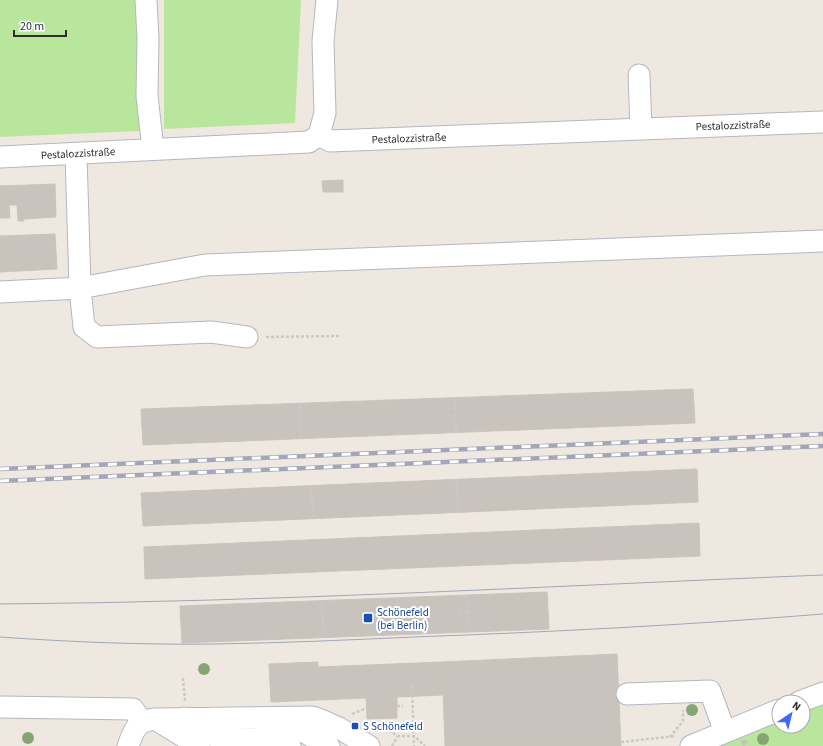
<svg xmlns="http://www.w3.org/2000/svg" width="823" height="746" font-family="'Source Sans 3',sans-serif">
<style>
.green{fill:#b8e69d}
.building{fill:#c8c3bc;stroke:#cbc4ba}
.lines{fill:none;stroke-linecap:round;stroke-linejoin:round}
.minor-casing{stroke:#b4b7c1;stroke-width:23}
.path{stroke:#c9c9c9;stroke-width:2.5;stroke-dasharray:3 2;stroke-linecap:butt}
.minor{stroke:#fff;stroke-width:21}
.tram{stroke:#a2a6b8;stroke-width:1}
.rail-casing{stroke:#a2a6b8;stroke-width:4.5}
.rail{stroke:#fff;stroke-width:3;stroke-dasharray:9;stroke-linecap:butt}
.tree{fill:#85a574}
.transit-dot{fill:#1a4fb4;stroke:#fff;stroke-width:1.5}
.labels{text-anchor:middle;stroke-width:4;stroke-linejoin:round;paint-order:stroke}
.street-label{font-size:11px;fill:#2e2e2e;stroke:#fff}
.transit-label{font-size:11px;fill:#164399;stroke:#fff;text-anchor:start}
</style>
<rect width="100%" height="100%" fill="#efe8e1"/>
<path class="green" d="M0,0H138L140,131L0,137Z
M164,0H301L295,123L164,129Z
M823,704V746H718L779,721V726H803V712Z"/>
<path class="building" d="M343,180V192H323L322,181Z
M55,184L56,217L23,219L24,221H18L17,205H9L10,218H0V186Z
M55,234L57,269L0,272V236Z
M693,389L695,423L143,445L141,409Z
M697,469L698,502L143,526L141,493Z
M699,523L700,556L145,579L144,547Z
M547,592L549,629L182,643L180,606Z
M533,600L534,619L507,620L506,601Z
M617,654L621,746H445L442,662Z
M318,662V667L442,662L443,695L397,697V718L367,719L366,698L271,702L269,664Z
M746,740L747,744L743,746L741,741Z"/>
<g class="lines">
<g class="minor-casing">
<path id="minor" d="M146,0L148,38L147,96L153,149
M639,75L641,129
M319,135L330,141L823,122
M319,135L325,113L323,41L327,0
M76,154L80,288L84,327L97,337L211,332L247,337
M0,157L309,142L319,135
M0,292L80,288L205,265L823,241
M627,694L710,691L725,732
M799,702L823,693
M0,707L133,709L142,722
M185,718L231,746
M214,718L262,746
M244,718L290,746
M279,718L329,746
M155,719L199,746
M128,746C134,730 136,721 155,719L312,717L321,720L339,728L369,746
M691,746L779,710"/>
</g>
<path class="path" d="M266,337L340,336
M455,398L456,432
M300,405L301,438
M451,416L456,415
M456,479L458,511
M311,485L313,517
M467,595L469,630
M322,601L324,636
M459,613H468
M183,678L185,701
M412,685L414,746
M397,706H403
M352,714L367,708
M370,723L386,729L398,736H414L425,746
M670,737L683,721V710
M621,742L676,736
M392,746L398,736"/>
<use href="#minor" class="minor"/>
<path class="tram" d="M0,604C275,602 549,586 823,575
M0,637C71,642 144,645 215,644C281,643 348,640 414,637C550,632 687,625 823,614"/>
<g class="rail-casing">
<path id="rail" d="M0,469L823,434
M0,481L823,446"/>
</g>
<use href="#rail" class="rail"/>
</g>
<g class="tree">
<circle cx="204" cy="669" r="6"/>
<circle cx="692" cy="710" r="6"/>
<circle cx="28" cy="738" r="6"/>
<circle cx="763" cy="739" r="6"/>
</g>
<g class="transit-dot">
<rect x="363" y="613" width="10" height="10" rx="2"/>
<rect x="351" y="722" width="8" height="8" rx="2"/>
</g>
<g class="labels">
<g class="street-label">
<text transform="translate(733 125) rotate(-2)" y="4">Pestalozzistraße</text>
<text transform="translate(409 138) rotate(-2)" y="4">Pestalozzistraße</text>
<text transform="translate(78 153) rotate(-3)" y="4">Pestalozzistraße</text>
</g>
<g class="transit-label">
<text x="377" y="616">Schönefeld<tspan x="377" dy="13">(bei Berlin)</tspan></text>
<text x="363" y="730">S Schönefeld</text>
</g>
</g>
<g transform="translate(791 714) rotate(35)"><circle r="19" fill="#ffffff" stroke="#ababab"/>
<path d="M0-3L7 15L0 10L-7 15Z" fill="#3f68fe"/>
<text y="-6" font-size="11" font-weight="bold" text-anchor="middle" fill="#2e2e2e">N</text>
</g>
<path d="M14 30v6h52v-6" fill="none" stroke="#2e2e2e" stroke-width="2"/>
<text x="20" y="30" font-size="12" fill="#2e2e2e" stroke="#ffffff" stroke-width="3" paint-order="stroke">20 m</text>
</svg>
